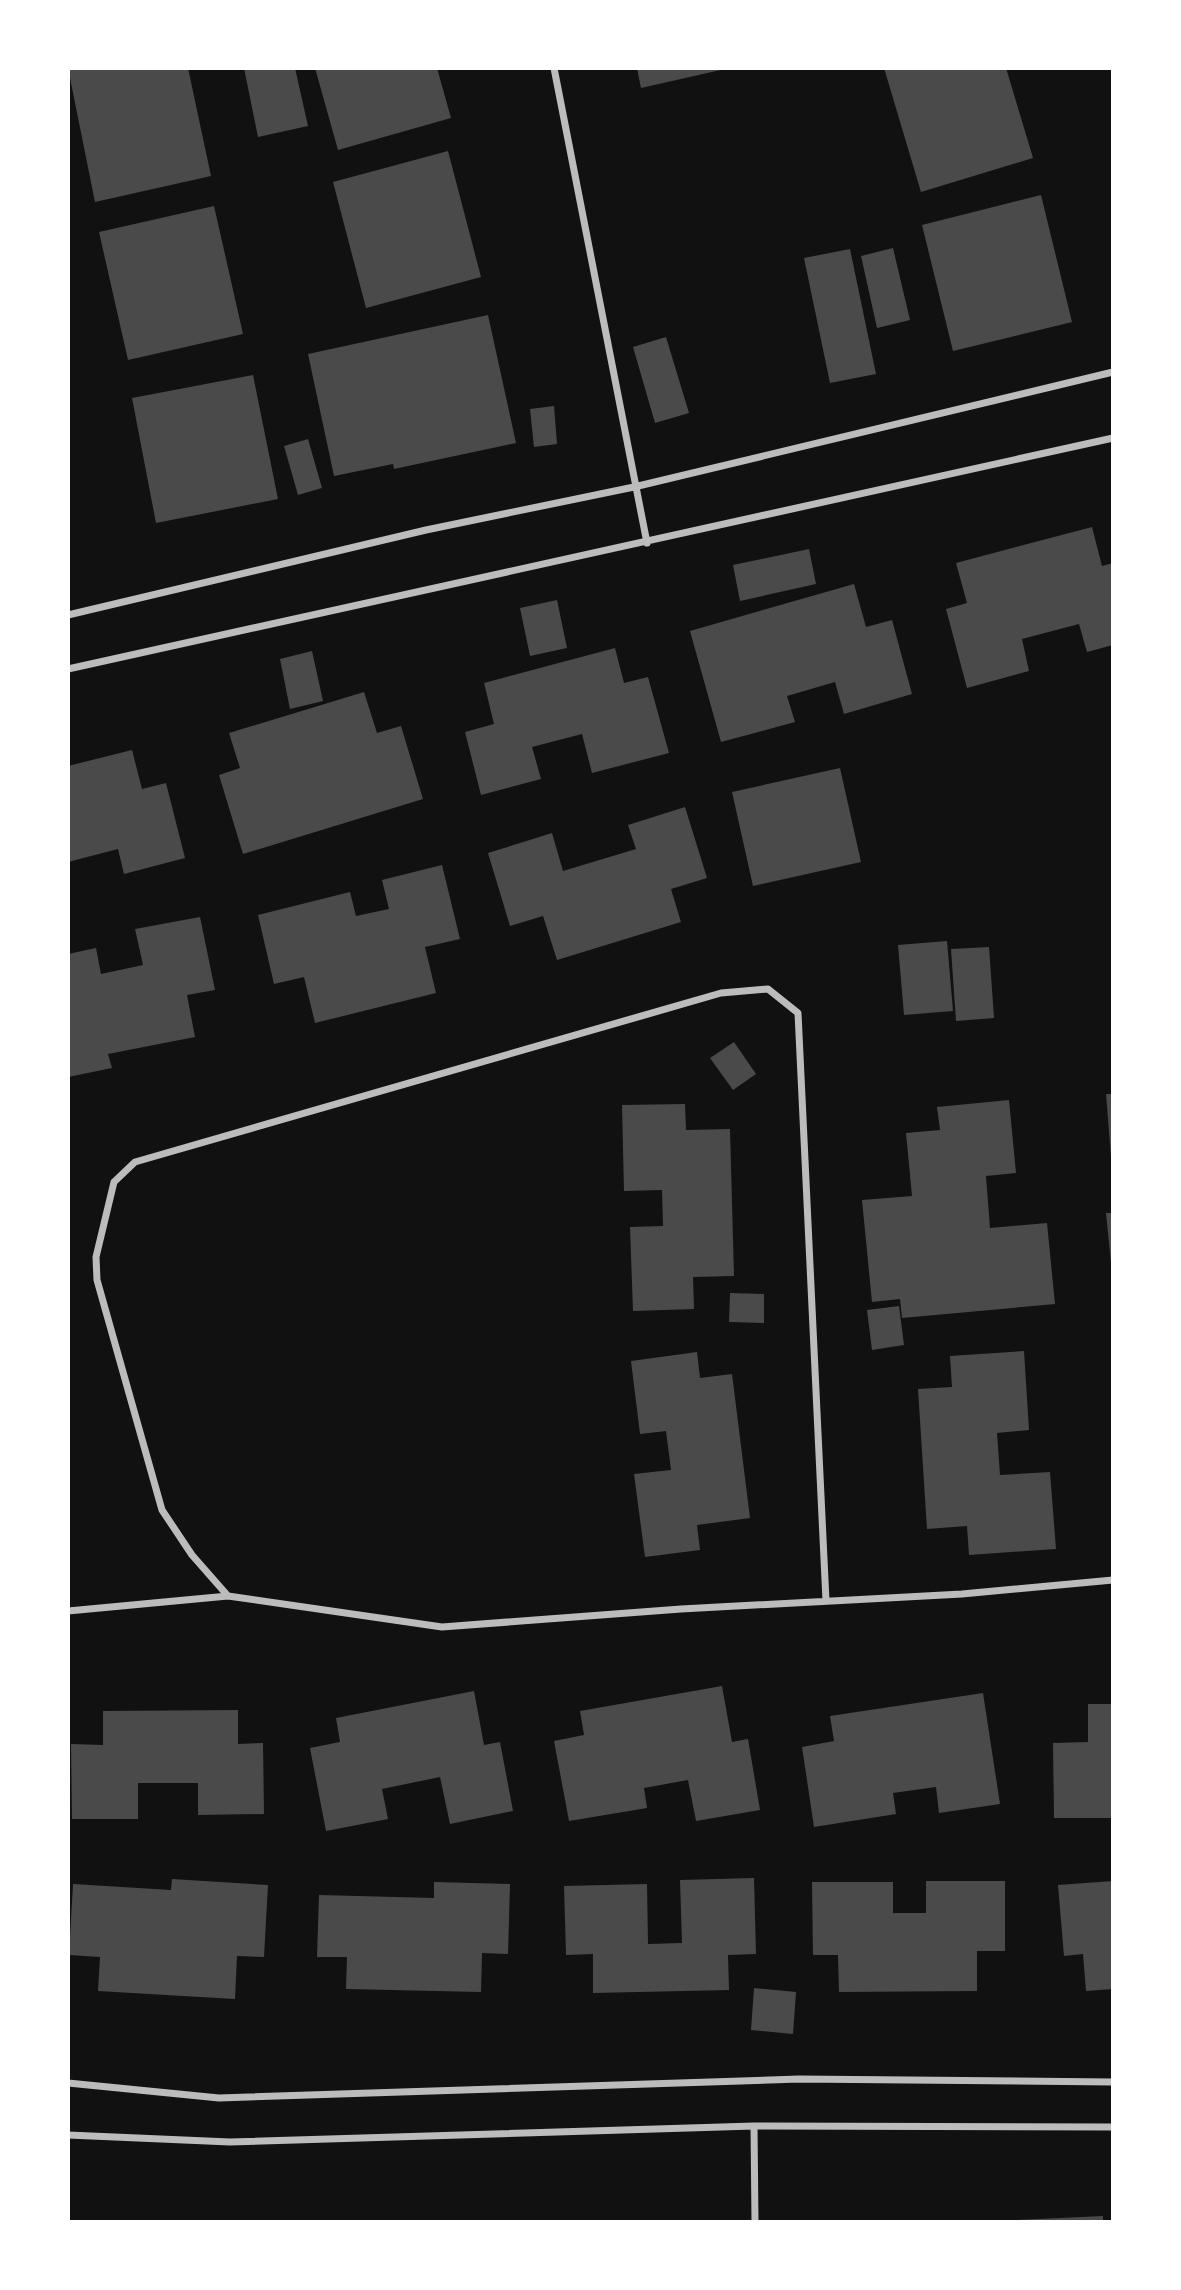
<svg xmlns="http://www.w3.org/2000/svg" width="1181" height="2290" font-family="'Exo 2',sans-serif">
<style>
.building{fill:#4a4a4a}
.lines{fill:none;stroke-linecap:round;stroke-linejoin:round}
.minor{stroke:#bcbcbc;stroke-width:7}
</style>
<rect width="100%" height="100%" fill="#111"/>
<path class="building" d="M68,68H188L211,176L95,202Z
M244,68H295L308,126L258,137Z
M315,68H437L451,118L338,150Z
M637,68H725V69L641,88Z
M884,68H1006L1033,158L921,192Z
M448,151L481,277L366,308L333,182Z
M1041,195L1072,322L953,351L922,225Z
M214,206L243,334L128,360L99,232Z
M893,248L910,320L877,328L861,256Z
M850,249L876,374L830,383L804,258Z
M488,315L516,443L394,469L393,464L334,476L308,354Z
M666,337L689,413L655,423L633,347Z
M253,375L278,499L156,523L132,398Z
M554,406L557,444L534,447L530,409Z
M308,439L322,488L298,495L284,446Z
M1092,527L1102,566L1113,563V645L1087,652L1079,624L1022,639L1029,671L967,688L946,609L967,603L956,563Z
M809,549L816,584L740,601L733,565Z
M854,584L866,627L892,620L912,694L844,714L835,682L787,696L795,722L721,742L690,631Z
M557,600L567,648L530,656L520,608Z
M615,648L624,683L648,677L669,753L592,773L582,734L532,747L541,779L481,795L465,732L494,724L484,683Z
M312,651L323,701L290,709L280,659Z
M364,692L377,733L401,726L423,799L243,854L219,775L240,768L229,733Z
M132,750L142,789L166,783L185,858L124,874L118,849L68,862V766Z
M840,768L861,862L753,886L732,792Z
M685,807L707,878L671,889L681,922L557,960L543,916L510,926L488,853L552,833L563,871L636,849L628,825Z
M442,865L460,939L425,947L436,993L315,1023L304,977L274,984L258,915L350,892L356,916L389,909L382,880Z
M200,917L215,990L187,995L195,1037L108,1054L112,1068L68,1077V954L96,948L101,974L143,965L135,929Z
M947,941L953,1011L904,1015L898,945Z
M989,947L994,1018L956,1021L951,949Z
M734,1042L756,1074L733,1090L710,1058Z
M1106,1094H1113V1157H1111Z
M1009,1100L1016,1173L986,1176L990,1228L1047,1223L1055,1304L902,1318L900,1299L872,1302L862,1200L912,1196L906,1133L940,1130L937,1107Z
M685,1104L686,1130L730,1129L734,1276L693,1277L694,1309L633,1311L630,1227L663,1226L662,1190L624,1191L622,1105Z
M1106,1213H1113V1263H1111Z
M730,1293L764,1294V1323L729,1322Z
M899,1306L904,1345L872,1350L867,1310Z
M1024,1351L1029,1430L997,1433L1000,1475L1050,1472L1056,1549L969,1555L967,1526L927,1529L918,1389L952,1387L950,1356Z
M697,1352L700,1378L732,1374L750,1518L697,1525L700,1550L645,1557L634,1474L671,1470L666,1431L640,1434L631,1361Z
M722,1686L732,1742L748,1739L760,1810L696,1821L688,1780L644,1788L647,1808L569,1821L554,1741L584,1735L580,1711Z
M474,1691L484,1745L500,1742L513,1811L450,1824L440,1777L382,1789L388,1819L326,1831L310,1748L340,1742L336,1718Z
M983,1693L1000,1804L939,1813L936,1787L893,1793L896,1814L814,1827L802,1747L834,1741L830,1716Z
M1088,1704H1113V1818H1054L1053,1743L1088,1742Z
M238,1710V1744L263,1743L264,1814L198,1815V1783H138V1819H72L71,1744L103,1745V1711Z
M754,1878L756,1954L728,1955L729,1990L593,1993V1954L566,1955L564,1886L647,1884L648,1944L682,1943L680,1880Z
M172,1879L268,1885L264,1957L237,1956L235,1999L98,1991L100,1957L69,1955L73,1884L171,1890Z
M926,1881H1005V1951H977V1991L839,1992L838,1955H813L812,1882H893V1913H926Z
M1113,1881V1989L1086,1991L1083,1954L1064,1956L1058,1885Z
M434,1882L510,1884L508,1954L482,1953L481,1992L346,1989L347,1957H317L319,1895L434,1898Z
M754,1988L796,1992L793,2034L751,2030Z
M1103,2216V2222H1016V2220Z"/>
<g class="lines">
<path class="minor" d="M554,68L647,543
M68,615L426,530L634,487L1113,372
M68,669L1113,438
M826,1601L798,1013L768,989L721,993L135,1162L114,1182L96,1257L97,1280L162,1510L192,1555L228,1596L442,1627L681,1609L962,1594L1113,1580
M68,1611L228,1596
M68,2083L219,2098L799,2079L1113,2082
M754,2126L755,2222
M68,2135L230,2142L754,2126L1113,2127"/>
</g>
<rect width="1181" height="2290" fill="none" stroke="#ffffff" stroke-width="140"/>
</svg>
